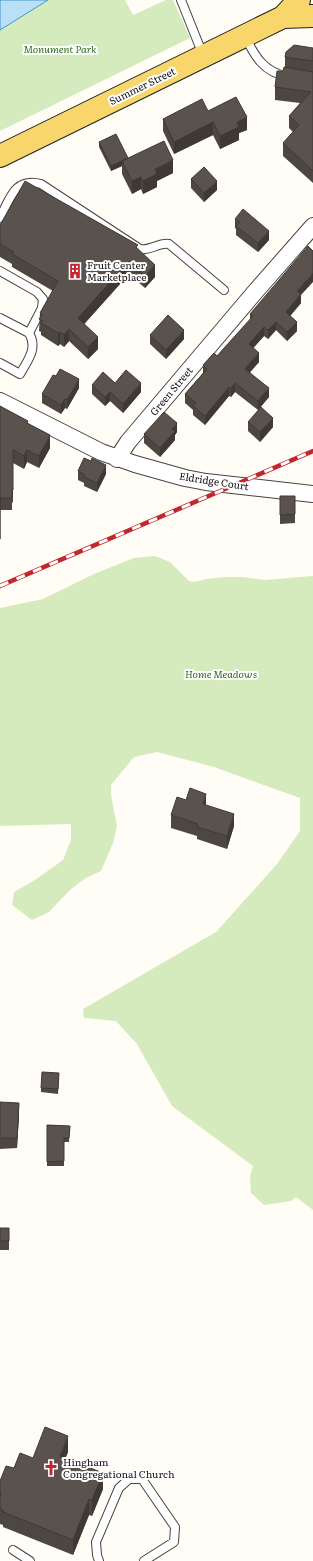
<svg xmlns="http://www.w3.org/2000/svg" width="313" height="1561" font-family="Literata,serif">
<style>
.green{fill:#d5ebbd}
.water{fill:#b9e0f7;stroke:#3f96cf}
.lines{fill:none;stroke-linecap:round;stroke-linejoin:round}
.lane-casing{stroke:#444;stroke-width:10}
.street-casing{stroke:#444;stroke-width:18}
.primary-casing{stroke:#222;stroke-width:24}
.lane{stroke:#fff;stroke-width:8}
.street{stroke:#fff;stroke-width:16}
.primary{stroke:#f9d66b;stroke-width:22}
.rail-casing{stroke:#c4262e;stroke-width:4.5}
.rail{stroke:#fff;stroke-width:3;stroke-dasharray:9;stroke-linecap:butt}
.wall{fill:#4d4742}
.shaded-wall{fill:#3f3936}
.building{fill:#5a524d;stroke:#3f3936}
.labels{text-anchor:middle;stroke-width:4;stroke-linejoin:round;paint-order:stroke}
.park-label{font-size:10px;font-style:italic;fill:#2f6b1f;stroke:#fff}
.street-label{font-size:10px;fill:#111;stroke:#fff}
.poi-label{font-size:10px;fill:#111;stroke:#fff;text-anchor:start}
</style>
<rect width="100%" height="100%" fill="#fffdf5"/>
<path class="green" d="M48,0H125L133,15L166,0H173L190,38L0,131V30Z
M155,556L170,562L189,581L194,582L206,579L227,577H242L265,580L313,576V1210L296,1197L291,1201L264,1205L251,1193L250,1177L253,1166L172,1106L137,1044L116,1021L84,1018L83,1009L216,932L277,864L300,831V798L214,767L157,752L134,757L111,785V795L117,826L113,843L101,871L86,878L71,889L49,912L32,920L12,905L14,892L35,880L63,860L71,840V824L0,826V608L43,599L96,573L134,558Z"/>
<path class="water" d="M0,0H48L0,30Z"/>
<g class="lines">
<g class="lane-casing">
<path id="lane" d="M181,0L203,55
M245,36C254,55 264,73 287,76
M0,218C10,198 15,177 41,184L140,249C151,251 159,242 169,244L224,290
M0,271L37,292L43,299L42,308L29,333
M0,318L29,333C38,348 28,360 20,374L0,363
M13,1550L30,1561
M99,1561L97,1555L96,1542L119,1488L129,1479H142L175,1527L174,1542L144,1561"/>
</g>
<g class="street-casing">
<path id="street" d="M0,401L101,452L135,464L185,478L206,482L313,494
M117,459L128,442L255,292L313,226"/>
</g>
<g class="primary-casing">
<path id="primary" d="M283,17L313,16
M0,156L283,17L299,0"/>
</g>
<use href="#lane" class="lane"/>
<use href="#street" class="street"/>
<use href="#primary" class="primary"/>
<g class="rail-casing">
<path id="rail" d="M0,586L313,451"/>
</g>
<use href="#rail" class="rail"/>
</g>
<path class="wall" d="M313,48V183L283,156V143L293,132L289,128V116L300,103L275,100V87L285,68V57Z
M208,111L247,130L239,133V140L220,149L213,135L174,154L163,131V119Z
M99,142L128,159L173,173L157,181V187L143,194L141,189L132,194L122,174V166L111,171L99,147Z
M191,179L217,190L204,202L191,188Z
M235,219L269,240L258,252L236,235V229L235,228Z
M0,225L138,249L155,277L145,288L129,274L84,324L98,349L88,359L69,341L64,347L60,344L58,346L41,335V332L39,331L40,313L53,291L12,267V264L0,257Z
M301,295V303L290,316L297,331L287,341L276,330L268,339L264,336L253,348L259,362L250,372L269,397L258,410L235,392L231,397L229,396L205,425L193,415V410L185,403V394L203,373V365L217,356L250,320V314Z
M150,335L184,339L166,359L150,344Z
M115,383L141,392L123,413L110,401L105,406L92,394V385Z
M79,388L67,409L65,408L61,414L42,403V394Z
M0,406L28,423L50,448L39,468L27,462L24,469L13,463V503L12,502V510H0V552Z
M248,422L273,427L260,442L248,431Z
M177,432L175,435V440L160,457L144,443V434Z
M78,471L106,474L97,492L84,486V483L78,480Z
M280,496H295V523L280,524Z
M186,800L206,805L234,826L227,849L197,839V836L171,828V815Z
M59,1078L58,1094L41,1092V1088Z
M0,1102L19,1114L17,1148L0,1149Z
M47,1125L70,1126L69,1142H64V1166H47Z
M0,1228H9V1250H0Z
M68,1452L65,1458L103,1489L92,1516L89,1515L73,1555L3,1527V1525L0,1524V1481L14,1468L33,1458Z"/>
<path class="shaded-wall" d="M247,117V130L239,133V140L220,149V136L237,122Z
M213,122V135L174,154V142Z
M128,158L122,161V166L111,171V166Z
M173,160V173L157,181V187L143,194V181L155,169Z
M141,177V189L132,194V181Z
M217,181V190L204,202V193Z
M269,231V240L258,252V243Z
M129,261V274L78,331V318Z
M155,265V277L145,288V276Z
M313,273V282L301,295V303L286,321V312L297,291Z
M276,322V330L268,339V330Z
M297,322V331L287,341V332Z
M264,327V336L249,353V344Z
M69,329V341L64,347V335Z
M184,330V339L166,359V350Z
M60,332V344L58,346V333Z
M98,337V349L88,359V347Z
M259,353V362L245,378V369Z
M79,379V388L67,409V400Z
M141,383V392L123,413V404Z
M235,383V392L231,397V388Z
M229,387V396L205,425V416Z
M269,388V397L258,410V401Z
M110,392V401L105,406V397Z
M65,399V408L61,414V405Z
M273,418V427L260,442V432Z
M177,423V432L175,435V440L160,457V448L172,429Z
M50,435V448L39,468V456Z
M27,450V462L24,469V456Z
M106,465V474L97,492V483Z
M206,794V806L203,804Z
M234,814V826L227,849V836Z
M19,1103V1114L17,1148V1138Z
M68,1436V1452L60,1472V1456Z
M103,1473V1489L92,1516V1500Z
M89,1499V1515L73,1555V1540Z"/>
<path class="building" d="M294,45L313,48V61L285,57L286,52Z
M284,67L313,72V171L283,143L299,125L289,116L311,92L275,87L277,71H283Z
M236,97L247,117L237,122L239,127L220,136L213,122L174,142L163,119L202,99L208,111Z
M116,134L128,158L111,166L99,142Z
M164,141L173,160L155,169L157,174L143,181L141,177L132,181L122,161Z
M204,167L217,181L204,193L191,179Z
M25,181L138,245L136,247L155,265L145,276L129,261L78,318L98,337L88,347L69,329L64,335L60,332L58,333L41,323L43,321L39,319L42,315L40,313L58,281L12,254L14,252L0,244V225Z
M243,209L269,231L258,243L236,226L240,222L235,219Z
M308,246L313,251V273L297,291L301,294L286,312L297,322L287,332L276,322L268,330L264,327L249,344L259,353L245,369L269,388L258,401L235,383L231,388L229,387L205,416L193,406L196,403L185,394L207,369L203,365L214,353L217,356L253,316L250,314Z
M168,315L184,330L166,350L150,335Z
M60,369L79,379L67,400L65,399L61,405L42,394L53,375L56,376Z
M126,370L141,383L123,404L110,392L105,397L92,385L103,372L115,383Z
M0,406L28,421L27,423L50,435L39,456L27,450L24,456L13,450V490H12V498H0V539Z
M261,407L273,418L260,432L248,422Z
M164,412L177,423L172,429L175,431L160,448L144,434Z
M84,458L91,461L92,458L106,465L97,483L84,477L85,475L78,471Z
M280,496H295V514L280,515Z
M190,788L206,794L203,804L234,814L227,836L197,827L198,824L171,815L177,797L186,800Z
M42,1072L59,1073L58,1089L41,1088Z
M0,1102L19,1103L17,1138H0Z
M47,1125L70,1126L69,1138H64V1161L47,1162Z
M0,1228H9V1241H0Z
M45,1427L68,1436L60,1456L103,1473L92,1500L89,1499L73,1540L3,1512V1510L0,1509V1497L1,1493H0V1481L6,1466L14,1468L20,1453L33,1458Z"/>
<defs>
<g id="building-bare" transform="scale(1.2)"><path d="M-4-6H4V6H1V3H-1V6H-4ZM-2.5-4.3h1.7v1.8h-1.7ZM.8-4.3h1.7v1.8H.8ZM-2.5-1h1.7V.8h-1.7ZM.8-1h1.7V.8H.8Z" fill="#c4262e" stroke="#fff" stroke-width="2.5" paint-order="stroke"/></g>
<g id="church-bare" transform="scale(1.2)"><path d="M-1.2-6h2.4v3.5h3.3v2.4h-3.3V6h-2.4V-.1h-3.3v-2.4h3.3Z" fill="#c4262e" stroke="#fff" stroke-width="2.5" paint-order="stroke"/></g>
</defs>
<g fill-rule="evenodd">
<use href="#building-bare" x="75" y="271"/>
<use href="#church-bare" x="51" y="1468"/>
</g>
<g class="labels">
<g class="park-label">
<text x="60" y="53">Monument Park</text>
<text x="221" y="678">Home Meadows</text>
</g>
<g class="street-label">
<text transform="translate(142 86) rotate(-26)" y="4">Summer Street</text>
<text transform="translate(171 391) rotate(-50)" y="4">Green Street</text>
<text transform="translate(214 481) rotate(9)" y="4">Eldridge Court</text>
</g>
<g class="poi-label">
<text x="87" y="269">Fruit Center<tspan x="87" dy="12">Marketplace</tspan></text>
<text x="63" y="1466">Hingham<tspan x="63" dy="12">Congregational Church</tspan></text>
</g>
</g>
</svg>
